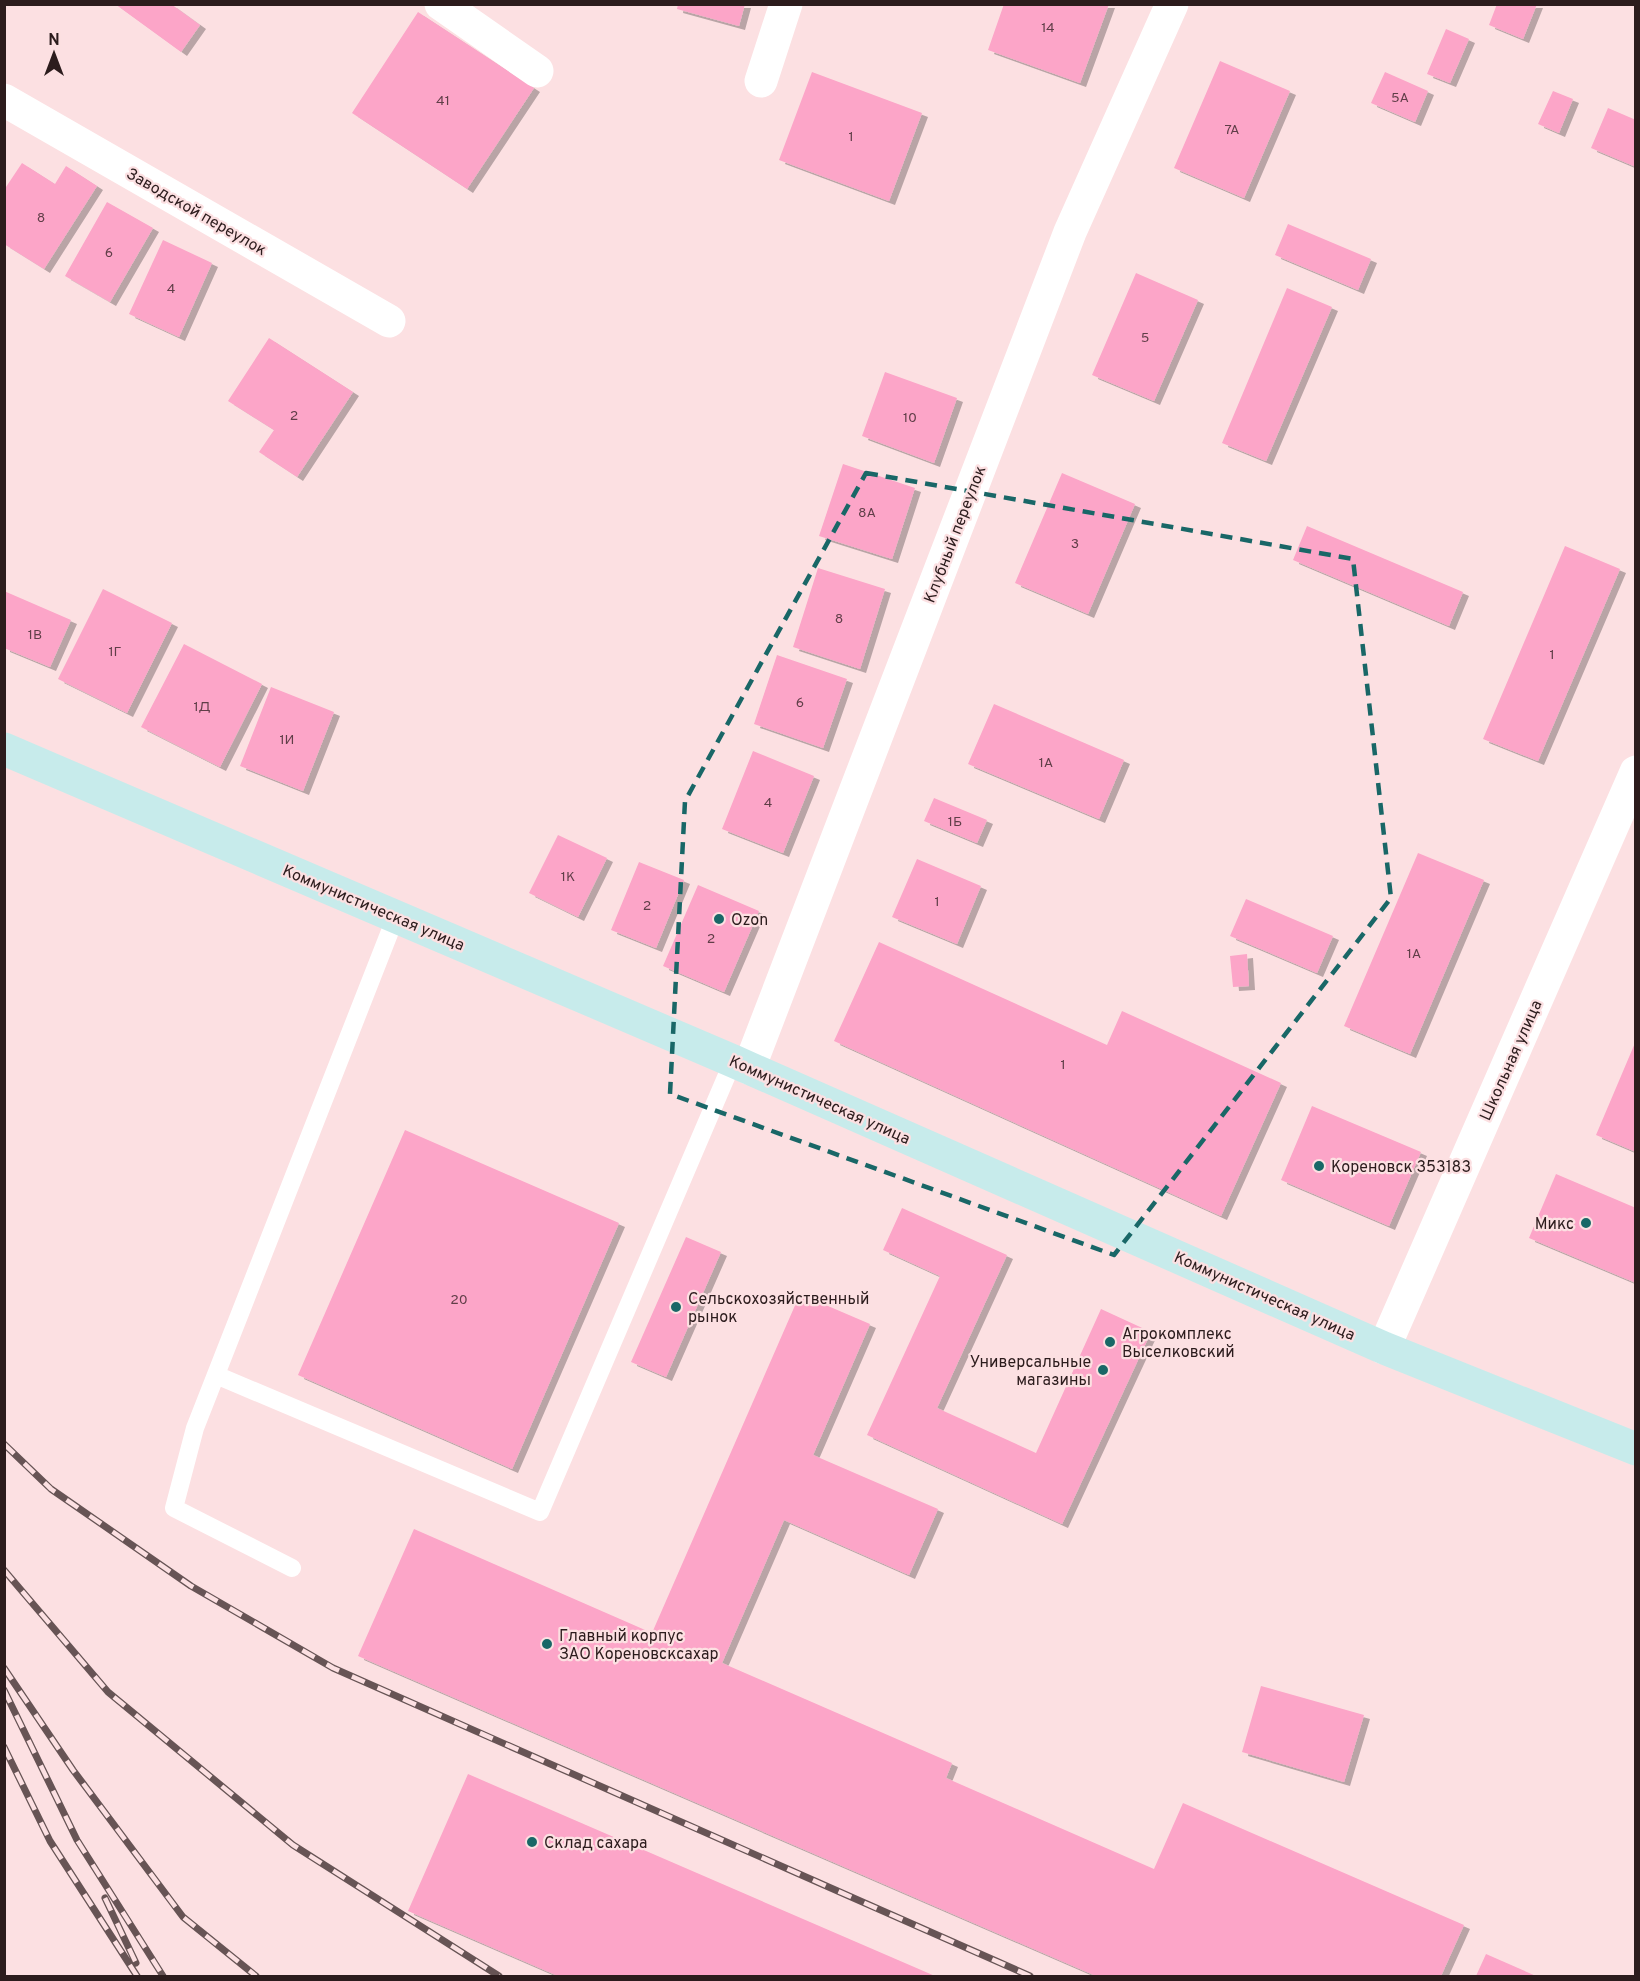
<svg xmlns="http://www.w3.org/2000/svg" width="1640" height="1981" font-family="Overpass,sans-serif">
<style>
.building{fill:#fca5c8;filter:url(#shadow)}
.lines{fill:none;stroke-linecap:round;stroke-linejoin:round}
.lane{stroke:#fff;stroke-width:18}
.street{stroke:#fff;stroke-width:33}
.secondary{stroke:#c7ebeb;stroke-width:33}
.rail-casing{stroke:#675455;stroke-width:7}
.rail{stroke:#fce0e2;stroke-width:4.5;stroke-dasharray:14;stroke-linecap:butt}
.marked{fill:none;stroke:#196767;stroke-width:4.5;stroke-dasharray:12 8;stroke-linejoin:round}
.poi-dot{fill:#196767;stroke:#fce0e2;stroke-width:2}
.labels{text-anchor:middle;stroke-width:4.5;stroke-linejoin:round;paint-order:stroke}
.number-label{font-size:14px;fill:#603e48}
.street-label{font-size:16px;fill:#2c1c1d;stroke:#fce0e2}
.poi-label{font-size:16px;fill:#2c1c1d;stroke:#fce0e2;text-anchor:start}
</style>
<defs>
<filter id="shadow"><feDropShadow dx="6" dy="4" stdDeviation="0" flood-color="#0004"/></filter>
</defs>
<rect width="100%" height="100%" fill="#fce0e2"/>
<path class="building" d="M115,4H171L200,25L181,52Z
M678,4H745L739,26L677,9Z
M1004,4H1109L1080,83L988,50Z
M1497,4H1537L1523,39L1489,25Z
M418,12L534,88L467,189L352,113Z
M1446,29L1469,39L1450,83L1427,74Z
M1220,61L1290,91L1244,198L1174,168Z
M812,72L922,113L889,201L779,160Z
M1385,72L1428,91L1415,122L1371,103Z
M1553,91L1573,99L1559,133L1538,124Z
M1608,108L1636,120V167L1591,148Z
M22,163L55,184L66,166L97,186L44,269L4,244V190Z
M107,202L153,228L110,302L65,276Z
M1288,224L1371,259L1358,290L1275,255Z
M163,240L212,263L179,337L129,314Z
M1136,273L1198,300L1154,401L1092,375Z
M1287,288L1332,307L1266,461L1222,443Z
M269,338L353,392L297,477L259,452L274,430L228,401Z
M885,372L957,398L934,463L862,436Z
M843,464L915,488L892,559L819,536Z
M1062,473L1135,504L1088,614L1015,583Z
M1307,526L1463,592L1449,626L1293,560Z
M1565,546L1620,569L1538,761L1483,739Z
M818,568L885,589L860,669L793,647Z
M103,589L172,623L127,713L58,679Z
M4,591L71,620L50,667L4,648Z
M184,644L262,684L220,767L141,727Z
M777,655L847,679L823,748L754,724Z
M271,687L334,712L303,791L240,766Z
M994,704L1124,760L1099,819L968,764Z
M753,751L814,776L783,853L722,829Z
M934,798L987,820L977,843L924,821Z
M558,835L607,858L578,917L529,893Z
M1418,853L1484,880L1410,1054L1344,1026Z
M917,859L981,886L957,944L892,917Z
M639,862L684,880L656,948L611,930Z
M698,885L759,911L724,992L663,966Z
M1246,899L1333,936L1317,973L1230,936Z
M879,942L1107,1045L1122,1011L1281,1083L1221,1216L834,1041Z
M1247,954L1249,986L1233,987L1230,956Z
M1635,1043H1636V1152L1596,1135Z
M1312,1106L1421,1152L1389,1226L1281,1180Z
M405,1130L619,1223L512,1469L298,1375Z
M1556,1174L1636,1208V1283L1529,1238Z
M902,1208L1007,1255L937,1408L1036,1453L1101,1309L1151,1332L1062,1524L867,1435L940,1276L883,1250Z
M686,1237L721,1252L666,1377L631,1362Z
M800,1294L870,1324L813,1455L938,1509L909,1575L784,1520L722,1663L952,1763L946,1778L1154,1869L1183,1803L1464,1925L1441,1976H1096L358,1656L414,1529L652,1633Z
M1261,1686L1364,1715L1344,1782L1242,1752Z
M468,1774L935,1976H558L408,1911Z
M1486,1954L1536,1976H1476Z"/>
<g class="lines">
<path class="lane" d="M216,1375L540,1512L733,1061
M292,1568L174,1508L195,1428L396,916"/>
<path class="street" d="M441,4L537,71
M761,81L786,4
M4,100L389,321
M749,1068L1070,232L1172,4
M1384,1348L1636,772"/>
<path class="secondary" d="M4,749L733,1061L1384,1348L1636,1449"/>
<g class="rail-casing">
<path id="rail" d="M4,1444L51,1489L191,1586L333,1668L1030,1976
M4,1570L108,1692L293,1845L499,1976
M4,1668L73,1770L183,1917L256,1976
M4,1690L77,1840L163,1976
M4,1747L50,1841L137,1976
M105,1898L136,1963"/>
</g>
<use href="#rail" class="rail"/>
</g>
<path class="marked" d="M866,473L1353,559L1391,898L1114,1255L670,1094L685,801Z"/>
<g class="poi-dot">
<circle cx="719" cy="919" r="6"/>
<circle cx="1319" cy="1166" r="6"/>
<circle cx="1586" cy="1223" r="6"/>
<circle cx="676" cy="1307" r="6"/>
<circle cx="1110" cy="1342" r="6"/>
<circle cx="1103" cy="1370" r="6"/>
<circle cx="547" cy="1644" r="6"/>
<circle cx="532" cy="1842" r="6"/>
</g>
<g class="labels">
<g class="number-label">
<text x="1048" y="32">14</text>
<text x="1400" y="102">5А</text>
<text x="443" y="105">41</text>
<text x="1232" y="134">7А</text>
<text x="851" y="141">1</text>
<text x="41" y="222">8</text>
<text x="109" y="257">6</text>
<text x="171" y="293">4</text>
<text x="1145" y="342">5</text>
<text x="294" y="420">2</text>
<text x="910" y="422">10</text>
<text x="867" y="517">8А</text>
<text x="1075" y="548">3</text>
<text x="839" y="623">8</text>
<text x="35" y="639">1В</text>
<text x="115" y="656">1Г</text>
<text x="1552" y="659">1</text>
<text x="800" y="707">6</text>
<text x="202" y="711">1Д</text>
<text x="287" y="744">1И</text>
<text x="1046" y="767">1А</text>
<text x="768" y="807">4</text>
<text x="955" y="826">1Б</text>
<text x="568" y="881">1К</text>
<text x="937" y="906">1</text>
<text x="647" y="910">2</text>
<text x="711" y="943">2</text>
<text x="1414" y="958">1А</text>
<text x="1063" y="1069">1</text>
<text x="459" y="1304">20</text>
</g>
<g class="street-label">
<text transform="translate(197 211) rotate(30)" y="6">Заводской переулок</text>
<text transform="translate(954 534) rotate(-69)" y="6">Клубный переулок</text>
<text transform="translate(374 907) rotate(23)" y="6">Коммунистическая улица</text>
<text transform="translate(1510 1060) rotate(-66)" y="6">Школьная улица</text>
<text transform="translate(820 1099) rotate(24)" y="6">Коммунистическая улица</text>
<text transform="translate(1265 1295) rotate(24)" y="6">Коммунистическая улица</text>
</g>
<g class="poi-label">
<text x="731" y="925">Ozon</text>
<text x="1331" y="1172">Кореновск 353183</text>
<text x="1574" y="1229" text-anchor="end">Микс</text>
<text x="688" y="1304">Сельскохозяйственный<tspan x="688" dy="18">рынок</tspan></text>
<text x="1122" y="1339">Агрокомплекс<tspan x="1122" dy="18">Выселковский</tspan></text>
<text x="1091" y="1367" text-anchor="end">Универсальные<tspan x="1091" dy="18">магазины</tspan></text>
<text x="559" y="1641">Главный корпус<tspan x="559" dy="18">ЗАО Кореновсксахар</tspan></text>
<text x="544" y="1848">Склад сахара</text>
</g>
</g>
<rect width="1640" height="1981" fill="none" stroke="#2c1c1d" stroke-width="12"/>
<g transform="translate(54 54)" stroke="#fce0e2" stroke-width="4.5" paint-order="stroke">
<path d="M0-4.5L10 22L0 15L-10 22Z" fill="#2c1c1d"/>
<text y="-9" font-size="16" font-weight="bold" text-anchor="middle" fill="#2c1c1d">N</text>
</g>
</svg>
